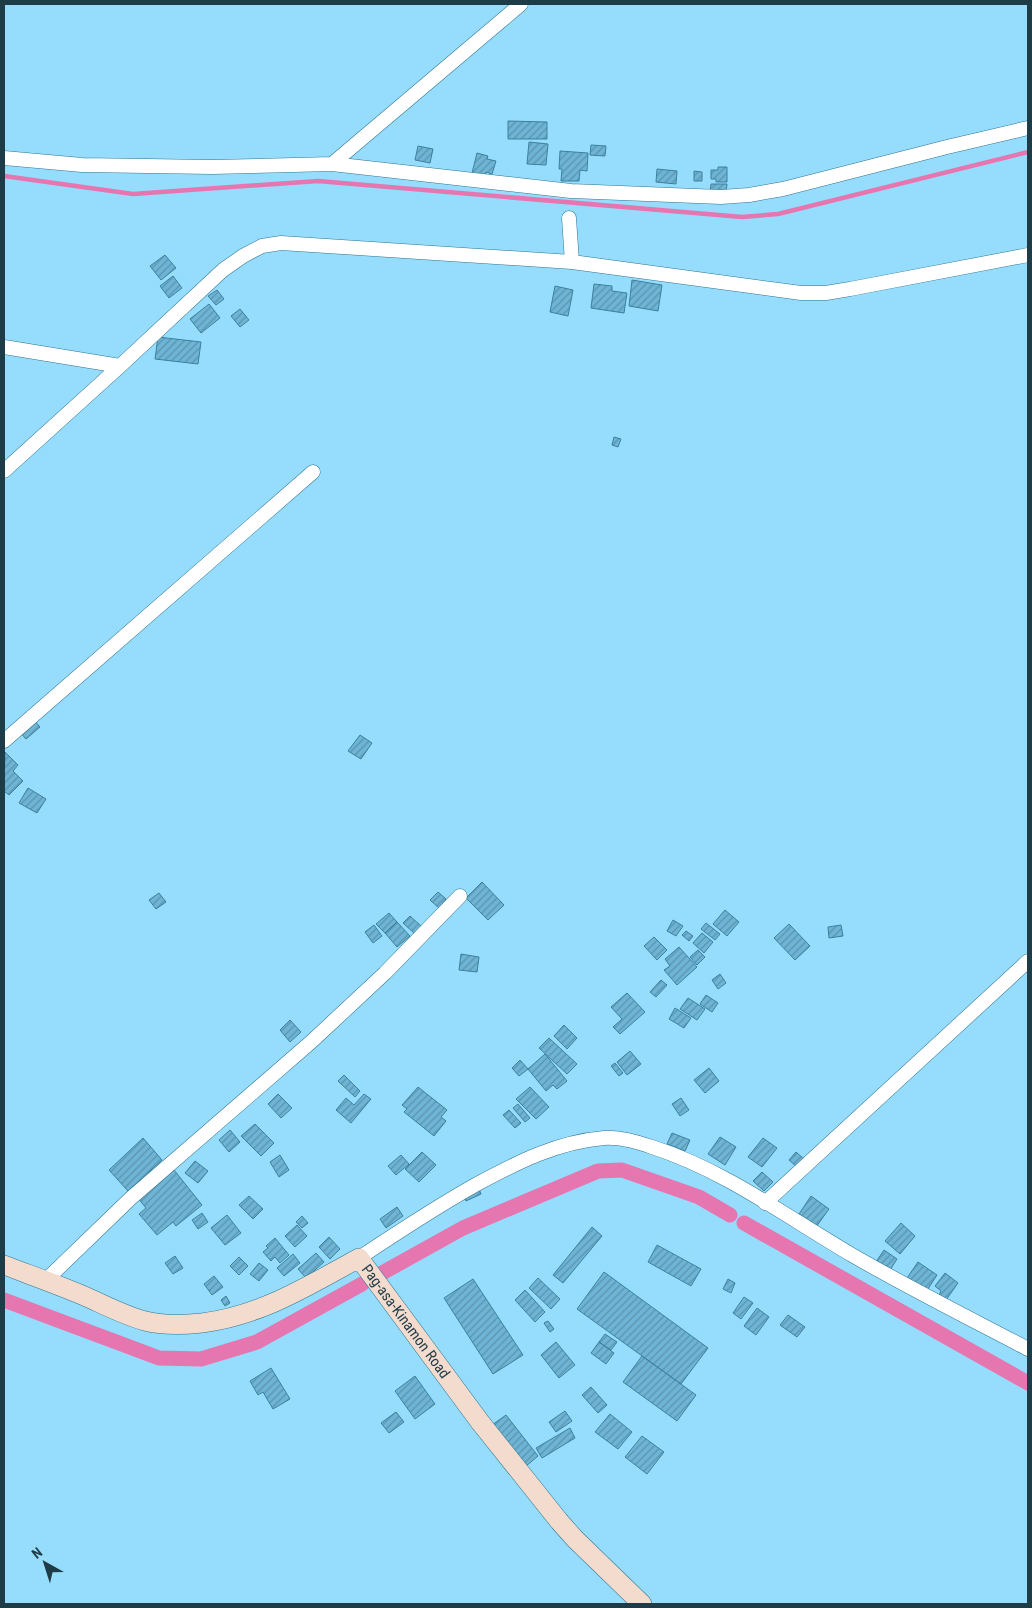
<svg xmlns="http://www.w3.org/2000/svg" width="1032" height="1608" font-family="'Roboto Condensed',sans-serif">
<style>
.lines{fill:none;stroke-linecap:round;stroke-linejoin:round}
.stream{stroke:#e576b0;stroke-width:4.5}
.canal{stroke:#e576b0;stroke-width:15}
.building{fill:url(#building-hatch);stroke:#3b819f}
.street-casing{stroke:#2e7593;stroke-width:15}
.secondary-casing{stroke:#2e7593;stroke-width:20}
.street{stroke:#fff;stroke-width:14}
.secondary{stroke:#f3dbcd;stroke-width:19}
.labels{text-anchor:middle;stroke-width:4;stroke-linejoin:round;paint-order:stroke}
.street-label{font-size:15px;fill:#1e3b48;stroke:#96dcfd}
</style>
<defs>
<pattern id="building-hatch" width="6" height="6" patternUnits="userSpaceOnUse" patternTransform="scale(1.25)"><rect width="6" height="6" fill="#6eb4d4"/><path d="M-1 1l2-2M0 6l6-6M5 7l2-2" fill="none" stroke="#5a94ae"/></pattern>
</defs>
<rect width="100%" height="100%" fill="#96dcfd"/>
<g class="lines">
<path class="stream" d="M4,176L133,194L318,181L742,217L778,214L1028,152"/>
<path class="canal" d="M744,1223L1028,1383
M382,1273L463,1228L598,1171L622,1170L699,1197L730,1215
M4,1300L159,1358L201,1359L257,1342L362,1284"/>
</g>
<path class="building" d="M508,121L547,122V139H508Z
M529,142L548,144L546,165L527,164Z
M591,145L606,146L605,156L590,155Z
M418,146L433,149L430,163L415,160Z
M560,151L588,153L587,171L580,170L579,181H561L562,169H559Z
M477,153L488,156L487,159L496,161L492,174L486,172L485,176L472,173Z
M718,167H727V182H716V179H711V170H718Z
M657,169L677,171L676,184L656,182Z
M694,171L702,172V181H694Z
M711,184H727L726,193L710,192Z
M165,255L176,268L161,280L150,266Z
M173,276L182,288L169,298L160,286Z
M632,280L662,285L658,311L629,306Z
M594,284L612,286V291L627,293L624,313L591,308Z
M555,286L573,290L568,316L550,312Z
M217,290L224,299L216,305L208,296Z
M209,304L220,318L201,333L190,319Z
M240,309L249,320L240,327L231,316Z
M158,337L201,342L198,364L155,359Z
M614,437L621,439L618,447L612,445Z
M33,719L40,727L26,739L19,731Z
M360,735L372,743L361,759L348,751Z
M5,752L18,765L13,771L23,781L9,795L4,791Z
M28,788L46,799L37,813L19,803Z
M482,882L504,905L488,920L466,898Z
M438,892L446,899L439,908L430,900Z
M159,893L166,902L156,909L149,900Z
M725,910L739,922L727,936L713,924Z
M389,913L397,922L385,933L376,924Z
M410,916L421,926L414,933L403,923Z
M673,920L683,926L676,936L667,931Z
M397,922L410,936L397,947L385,933Z
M706,923L720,934L715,940L701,929Z
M789,924L810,946L795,960L774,938Z
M374,925L382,936L373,943L365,932Z
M841,925L843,936L829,938L828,927Z
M686,931L693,936L689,941L682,935Z
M702,933L713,942L704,953L693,943Z
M654,937L667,950L657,960L644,946Z
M679,947L697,967L677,985L664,970L670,966L665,959Z
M698,950L705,957L697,965L690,957Z
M461,954L479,957L477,972L459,970Z
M720,974L726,983L718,989L712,980Z
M661,980L667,985L656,997L650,992Z
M627,993L645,1012L620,1034L613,1027L622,1019L611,1007Z
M706,995L718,1003L712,1012L700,1004Z
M688,998L705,1009L697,1020L680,1009Z
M675,1008L691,1018L684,1028L669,1019Z
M290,1020L301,1032L290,1042L280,1030Z
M564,1025L577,1038L567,1049L554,1036Z
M549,1038L577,1064L567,1074L539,1048Z
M630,1051L641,1064L627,1075L617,1062Z
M545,1054L567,1081L557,1089L553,1085L546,1091L528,1069Z
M520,1060L528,1069L519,1076L512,1068Z
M615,1063L623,1073L619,1076L611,1066Z
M709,1068L719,1081L705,1093L694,1080Z
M344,1075L360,1091L355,1097L338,1081Z
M418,1087L447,1110L441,1117L446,1121L434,1136L404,1112L407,1109L402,1105Z
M530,1087L549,1107L536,1119L516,1099Z
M278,1094L292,1108L281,1118L268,1104Z
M364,1094L371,1099L351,1123L336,1110L346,1098L354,1105Z
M681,1098L689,1110L680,1116L672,1104Z
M518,1104L530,1118L525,1122L513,1108Z
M509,1110L521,1123L515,1128L503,1115Z
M255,1124L274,1143L261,1156L241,1136Z
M230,1130L240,1142L229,1152L219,1140Z
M672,1133L690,1140L685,1151L667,1144Z
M720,1137L736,1147L725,1165L708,1154Z
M143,1138L162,1160L128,1191L109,1170Z
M763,1138L777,1148L762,1167L748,1157Z
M422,1152L436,1165L419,1182L405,1169Z
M796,1152L804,1159L797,1167L789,1160Z
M280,1155L289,1170L279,1177L270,1162Z
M401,1155L409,1164L396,1175L388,1166Z
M195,1161L208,1171L198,1183L185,1173Z
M174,1170L202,1205L176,1226L173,1222L157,1235L139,1214L146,1208L138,1198Z
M762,1172L773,1182L764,1191L753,1181Z
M479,1189L481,1194L466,1201L464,1197Z
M249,1196L263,1209L253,1219L239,1205Z
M811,1196L829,1209L816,1227L799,1214Z
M397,1207L403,1216L386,1228L380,1219Z
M202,1213L208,1222L198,1229L192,1220Z
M227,1215L241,1233L225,1245L211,1228Z
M302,1216L308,1223L302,1228L296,1222Z
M901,1223L915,1236L900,1254L885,1241Z
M297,1225L307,1236L295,1247L285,1236Z
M592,1227L602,1236L563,1283L553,1275Z
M329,1237L340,1249L330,1259L319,1247Z
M275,1238L289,1255L280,1263L275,1257L271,1261L263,1252L268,1248L266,1246Z
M657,1245L701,1269L691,1286L648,1262Z
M884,1250L897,1259L890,1270L876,1262Z
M316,1253L324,1262L306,1278L298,1269Z
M293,1254L300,1263L284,1276L277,1268Z
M175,1256L183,1268L173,1274L165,1263Z
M239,1257L248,1266L239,1275L230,1266Z
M918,1262L937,1275L926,1292L907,1278Z
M259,1263L268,1270L259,1281L250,1274Z
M604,1272L708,1348L681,1384L577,1309Z
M945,1273L958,1283L946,1300L939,1295L941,1291L935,1286Z
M214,1276L223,1287L212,1295L204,1284Z
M538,1278L560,1299L551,1309L529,1288Z
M473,1279L523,1355L493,1374L444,1298Z
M728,1279L735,1283L731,1293L723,1289Z
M525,1290L545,1312L535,1322L515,1300Z
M226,1296L230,1303L225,1306L221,1300Z
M744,1297L753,1303L741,1319L733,1313Z
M757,1308L769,1317L756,1335L744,1326Z
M788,1315L805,1327L797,1337L780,1325Z
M548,1321L554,1329L550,1332L544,1323Z
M605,1334L617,1342L611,1350L599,1342Z
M556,1342L575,1365L559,1378L541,1355Z
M599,1342L614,1353L606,1364L591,1353Z
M642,1356L696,1395L677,1421L623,1382Z
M271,1368L290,1399L273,1409L263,1392L258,1395L250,1381Z
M415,1376L435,1404L415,1419L395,1391Z
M591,1387L607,1405L598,1413L582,1395Z
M565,1411L572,1421L556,1432L549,1422Z
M396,1412L404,1422L389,1433L381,1423Z
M610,1414L632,1432L618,1449L595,1432Z
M506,1415L538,1456L525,1467L492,1425Z
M570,1428L575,1438L542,1458L536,1448Z
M642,1436L664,1452L647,1474L625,1457Z"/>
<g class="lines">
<g class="street-casing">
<path id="street" d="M4,158L82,165L212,167L332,164L571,191L721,197L749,195L783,189L947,147L1028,128
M332,164L521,4
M569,218L572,262
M4,347L120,366
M4,471L120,366L223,270L243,256L262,246L281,243L572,262L801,293H826L850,289L1028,255
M4,741L313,472
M765,1203L1028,961
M359,1258C398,1232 436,1207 477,1184C518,1162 557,1142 604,1138C621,1137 637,1142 652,1147C724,1170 787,1217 852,1255C909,1288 969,1318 1028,1349
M45,1281L131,1198L311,1042L385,973L460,896"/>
</g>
<g class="secondary-casing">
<g id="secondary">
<path id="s1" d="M4,1265C30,1275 56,1284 82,1295C103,1304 123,1315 145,1321C164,1326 183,1325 202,1323C262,1315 306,1287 359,1258L480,1422L559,1521L575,1539L642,1604"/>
</g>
</g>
<use href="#street" class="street"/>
<use href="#secondary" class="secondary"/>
</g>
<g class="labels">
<g class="street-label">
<text dy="5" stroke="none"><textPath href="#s1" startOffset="459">Pag-asa-Kinamon Road</textPath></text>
</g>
</g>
<rect width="1032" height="1608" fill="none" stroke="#1e3b48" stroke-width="10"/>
<g transform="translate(45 1563) rotate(321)" stroke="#96dcfd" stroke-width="4" paint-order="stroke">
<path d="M0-4L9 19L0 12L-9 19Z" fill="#1e3b48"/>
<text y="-8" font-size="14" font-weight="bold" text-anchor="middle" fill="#1e3b48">N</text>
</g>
</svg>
